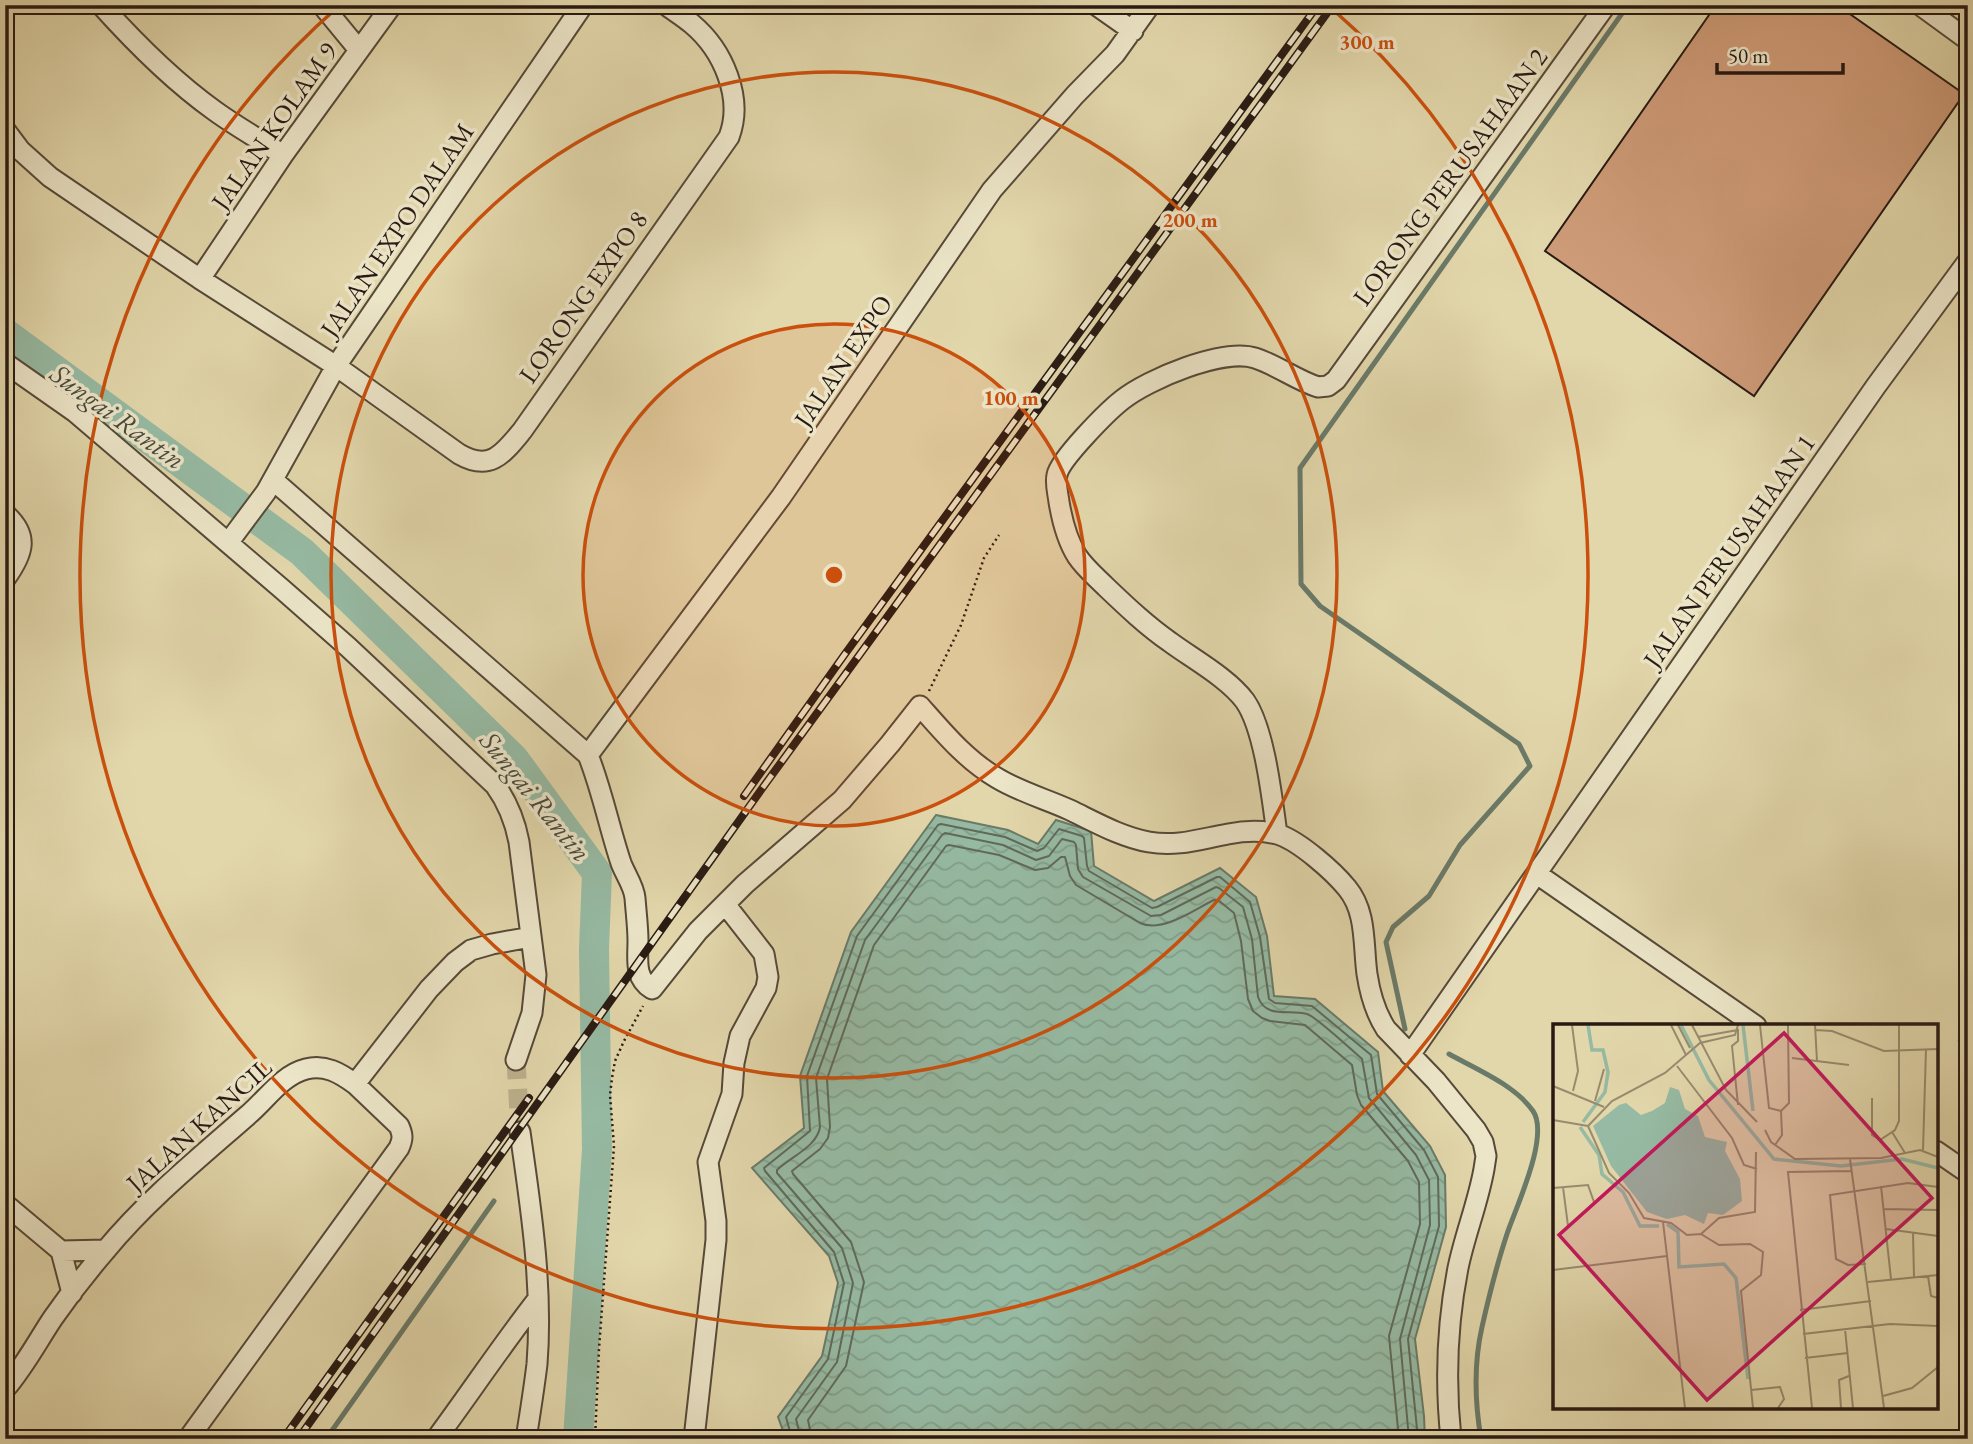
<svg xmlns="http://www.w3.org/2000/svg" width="1973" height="1444" font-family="'EB Garamond',serif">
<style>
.water{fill:url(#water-waves);stroke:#6a7a69;stroke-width:2}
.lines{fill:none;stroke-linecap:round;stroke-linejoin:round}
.shore{stroke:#5f6a5b;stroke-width:2}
.stream{stroke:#6a7a69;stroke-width:5}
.river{stroke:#96baa3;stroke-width:30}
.building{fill:#ce9b78;stroke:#281a13;stroke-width:2}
.minor-tunnel{stroke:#bdb18d;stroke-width:19;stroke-dasharray:19 10;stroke-linecap:butt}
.minor-casing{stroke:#564939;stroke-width:23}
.path{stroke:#281a13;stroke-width:2.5;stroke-dasharray:2 3.5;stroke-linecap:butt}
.minor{stroke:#ece5c8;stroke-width:19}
.rail-casing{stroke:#281a13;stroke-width:8}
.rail{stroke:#ece5c8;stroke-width:5;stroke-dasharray:16;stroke-linecap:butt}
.ring{fill:none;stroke:#cb500d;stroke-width:3.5}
.labels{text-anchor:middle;stroke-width:7;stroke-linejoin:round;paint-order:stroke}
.street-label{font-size:26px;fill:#281a13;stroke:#ece5c8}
.water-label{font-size:28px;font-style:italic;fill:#494a3e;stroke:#ece5c8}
.inset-river{fill:none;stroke:#96baa3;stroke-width:3.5}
.inset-road{fill:none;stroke:#988b6e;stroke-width:2}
.view{fill:#c2185b;fill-opacity:0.15;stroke:#c2185b;stroke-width:3.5}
.inset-edge{fill:none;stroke:#281a13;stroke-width:3.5}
.centre{fill:#cb500d;stroke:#ece5c8;stroke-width:3.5}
.ring-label{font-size:21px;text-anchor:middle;font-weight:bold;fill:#cb500d;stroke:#ece5c8;stroke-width:7;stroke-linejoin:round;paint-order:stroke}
</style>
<defs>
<pattern id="water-waves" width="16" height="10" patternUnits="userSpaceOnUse" patternTransform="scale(1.75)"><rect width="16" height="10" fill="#96baa3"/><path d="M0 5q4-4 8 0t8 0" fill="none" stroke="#819f8b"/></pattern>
</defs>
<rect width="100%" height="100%" fill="#e2d7ab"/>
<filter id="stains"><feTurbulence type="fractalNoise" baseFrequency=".00286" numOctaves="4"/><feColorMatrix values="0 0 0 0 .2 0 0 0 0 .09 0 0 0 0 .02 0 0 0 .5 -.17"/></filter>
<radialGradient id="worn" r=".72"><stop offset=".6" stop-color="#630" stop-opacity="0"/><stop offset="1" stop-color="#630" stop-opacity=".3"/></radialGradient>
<path class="water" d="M936,815L1008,830L1038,844L1056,820L1091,831L1094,866L1154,901L1220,868L1256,897L1267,936L1274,996L1315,999L1378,1052L1383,1091L1430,1146L1445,1175L1446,1227L1415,1339L1424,1416L1425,1439H786L778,1417L822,1356L838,1283L829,1256L752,1168L804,1128L800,1076L851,932Z"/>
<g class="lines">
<path class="shore" d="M792,1439L786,1417L828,1359L844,1283L834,1252L765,1171L764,1168L810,1131L807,1076L857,936L938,825L941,824L1005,837L1037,851L1044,848L1059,829L1082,836L1084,838L1087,866L1089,871L1152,908L1157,907L1217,877H1220L1250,902L1260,937L1269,999L1275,1003L1312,1006L1371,1055L1377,1094L1424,1150L1438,1177L1439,1226L1408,1339L1418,1439
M801,1439L796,1419L837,1362L853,1283L842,1248L777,1173V1170C790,1157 817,1147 820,1127L816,1078L865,940L942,835L945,833L1003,845L1036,860L1049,856L1062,839L1074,842L1076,845L1078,869L1083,877L1151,916L1161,915L1216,887L1219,888L1243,907L1252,939L1258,997C1266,1019 1289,1009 1307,1014C1315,1016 1353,1051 1362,1059L1369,1098L1416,1155L1429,1180L1430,1225L1400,1339L1409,1439
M812,1439L808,1420L846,1366L864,1282L851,1242L793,1174L792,1171L820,1149L828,1138L830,1127L827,1079L874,945L946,846L949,845L999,855L1035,870L1048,868L1061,857H1065L1070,876L1076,885L1140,923C1163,933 1193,910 1214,900H1218L1234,913L1241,941L1248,999L1253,1011L1262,1018L1270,1021L1305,1025L1352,1065L1357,1095L1361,1105L1408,1161L1419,1182L1420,1224L1389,1336L1399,1439"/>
<path class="stream" d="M1405,1029L1386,942L1393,927L1429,896L1460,845L1530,766L1519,744L1320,606L1301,584L1300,468L1628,5
M1449,1054C1476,1069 1515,1085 1533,1111C1550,1136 1516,1207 1507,1234C1497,1264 1489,1296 1482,1327C1474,1362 1475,1403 1481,1439
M326,1439L494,1201"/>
<path class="river" d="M5,333L302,552L514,759L597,873L594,949L597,1149L578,1439"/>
</g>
<path class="building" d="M1716,5H1837L1964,94L1754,396L1545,251Z
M1968,1027V1046L1959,1040Z"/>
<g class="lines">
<path class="minor-tunnel" d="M516,1060L520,1132"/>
<g class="minor-casing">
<path id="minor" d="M101,5C136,44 173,81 215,111C237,127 261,140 283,155
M322,5L359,50
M1096,5L1133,31
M1920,5L1968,40
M5,130L20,150L50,177L200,279L336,366L459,454C490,472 503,454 522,431L729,137C744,98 723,50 692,24C684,17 674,11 666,5
M200,279L283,155L392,5
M5,363L75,412L282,589L348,647L495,785C508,803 515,821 519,842L536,975L532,1013L516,1060
M273,480L588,755C602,790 609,827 621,863C625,874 634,886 635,898C636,912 638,927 638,941C638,959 634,978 652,989L698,931L745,884L842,800L890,744L920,706C943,732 966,760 997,778C1020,792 1046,799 1070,810C1095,822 1121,837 1149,842C1177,847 1200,839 1228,834C1244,831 1264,830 1280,835C1300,842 1333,871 1347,888C1367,912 1363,945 1367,974C1370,994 1375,1012 1386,1029L1436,1081L1476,1130L1483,1142L1486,1156L1484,1169C1478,1203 1465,1234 1458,1268C1447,1324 1445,1382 1451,1439
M5,514C30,536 23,554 5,579
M228,543L266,492L336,366L583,5
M588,755L781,497L992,190L1075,95L1115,54L1150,5
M1277,834C1272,799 1265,730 1245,701C1228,678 1193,659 1170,642C1147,626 1127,607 1106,587C1096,577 1085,568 1077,556C1067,540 1062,520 1059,502C1058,493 1055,484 1057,475C1060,459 1108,411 1122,400C1148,379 1223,348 1255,358C1277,365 1296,380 1318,387L1328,386L1336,380L1606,5
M1537,874L1756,1026
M1410,1055L1876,386L1968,261
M520,1132C531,1208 543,1287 537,1364C534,1389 530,1414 526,1439
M1936,1151L1968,1173
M5,1204L61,1251L72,1293
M61,1251L106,1250
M5,1389C24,1367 37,1342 53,1318C69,1295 87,1272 105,1251C147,1200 199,1158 248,1115C266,1100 282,1075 306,1069C325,1064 340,1073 355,1084L429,989L455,962L471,950L492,944L531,937
M188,1439L399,1148C403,1139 403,1135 399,1126L355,1084
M436,1439C470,1393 502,1345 537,1300
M694,1439L716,1240V1221L708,1162L732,1094L734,1063L740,1036L766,988L768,977L764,954L725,904"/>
</g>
<path class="path" d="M929,691L961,625L984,558L999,535
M595,1439L599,1349L614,1146L610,1095L612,1078L615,1061L624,1041L643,1006"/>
<use href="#minor" class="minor"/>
<g class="rail-casing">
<path id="rail" d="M744,796L845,654L1318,5
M283,1439L529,1098
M298,1439L761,790L1333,5"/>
</g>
<use href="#rail" class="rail"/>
</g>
<circle cx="834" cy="575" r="251" fill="#cb500d" fill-opacity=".12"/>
<g class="ring">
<circle cx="834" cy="575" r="251"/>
<circle cx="834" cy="575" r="503"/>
<path d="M1329 6A754 754 0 1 1 339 6"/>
</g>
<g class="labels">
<g class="street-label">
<text transform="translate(274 126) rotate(-55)" y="9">JALAN KOLAM 9</text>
<text transform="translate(1450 177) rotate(-54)" y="9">LORONG PERUSAHAAN 2</text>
<text transform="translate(397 230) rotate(-56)" y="9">JALAN EXPO DALAM</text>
<text transform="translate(583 297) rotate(-55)" y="9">LORONG EXPO 8</text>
<text transform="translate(843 361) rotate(-56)" y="9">JALAN EXPO</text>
<text transform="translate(1729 551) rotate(-55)" y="9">JALAN PERUSAHAAN 1</text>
<text transform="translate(199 1125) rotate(-42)" y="9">JALAN KANCIL</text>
</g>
<g class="water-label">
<text transform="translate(118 416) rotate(36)" y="10">Sungai Rantin</text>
<text transform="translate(536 796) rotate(51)" y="10">Sungai Rantin</text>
</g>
</g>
<g transform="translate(1553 1024)">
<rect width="385" height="385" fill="#e2d7ab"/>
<path d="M117,63L126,66L132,85L145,92L152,113L174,118L172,127L187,155L189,177L170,191L155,189L151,200L132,191L114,195L94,188L58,142L40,102L66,81L73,79L88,91L99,87L112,79Z" fill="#96baa3"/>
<path class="inset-river" d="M128,1L156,56L221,135L288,142L349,135L385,144M190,1L200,87M30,98L52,68L55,48L50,26H39L35,1M27,103L46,131L49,150L70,168L87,202H106M114,200L125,208L126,243L171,240L183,254L195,355"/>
<path class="inset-road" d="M19,1L25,47L20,67M118,1L133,31M125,1L137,24M139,1L173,66L204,98M207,1L216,84L228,87M262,1L264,37M263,6L279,7L331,27L385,25M145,13L185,6V17L179,22L185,81M239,34L296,41M124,42L179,114L191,141L204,145M0,62L51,83M319,74V111L327,116L342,106L346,97V1M42,77L51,45M0,96L35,102M35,102L56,149L76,169L91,194L118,199L134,211L148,210L166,194L202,188L203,128M35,102L59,77L112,49L147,19L182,11L185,1M212,106L218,118L242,135L328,134L367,126L385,133M339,108L352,129M222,121L229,111L228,87L236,79L235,1M370,126L373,25M297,135L331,384M328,162L338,255M10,163L15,202M0,164L35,161L41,178M331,185L385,186M110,198L132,384M333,205L385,212M360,209L361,253M148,210L166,221L197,220L210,228L208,251L188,267L200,384M313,240L295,241L283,235L277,171L355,159L385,163M0,246L114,232M375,252L378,272L385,274M315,258L385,251M247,286L318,277M292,305L300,384M250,310L337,300L385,302M252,334L295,329M198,366L227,363L231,375L225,384M330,372L359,364L385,343M259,384L235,148L299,147M288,384L286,356L296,352"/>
<path class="view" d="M231,9L379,174L154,376L6,211Z"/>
<rect width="385" height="385" class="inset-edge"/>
</g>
<circle cx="834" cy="575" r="10" class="centre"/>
<g class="ring-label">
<text x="1367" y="49">300 m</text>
<text x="1190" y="227">200 m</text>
<text x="1011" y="405">100 m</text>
</g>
<rect width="1973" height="1444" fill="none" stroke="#e2d7ab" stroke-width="28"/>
<rect x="7" y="7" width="1959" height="1430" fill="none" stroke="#281a13" stroke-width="3.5"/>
<rect x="14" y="14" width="1945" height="1416" fill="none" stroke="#281a13" stroke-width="2"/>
<path d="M1717 63v10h126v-10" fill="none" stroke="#281a13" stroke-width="3.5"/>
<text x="1728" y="63" font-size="21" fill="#281a13" stroke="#ece5c8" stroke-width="5" paint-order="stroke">50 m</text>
<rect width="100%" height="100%" filter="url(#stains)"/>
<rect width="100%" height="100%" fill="url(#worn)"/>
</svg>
